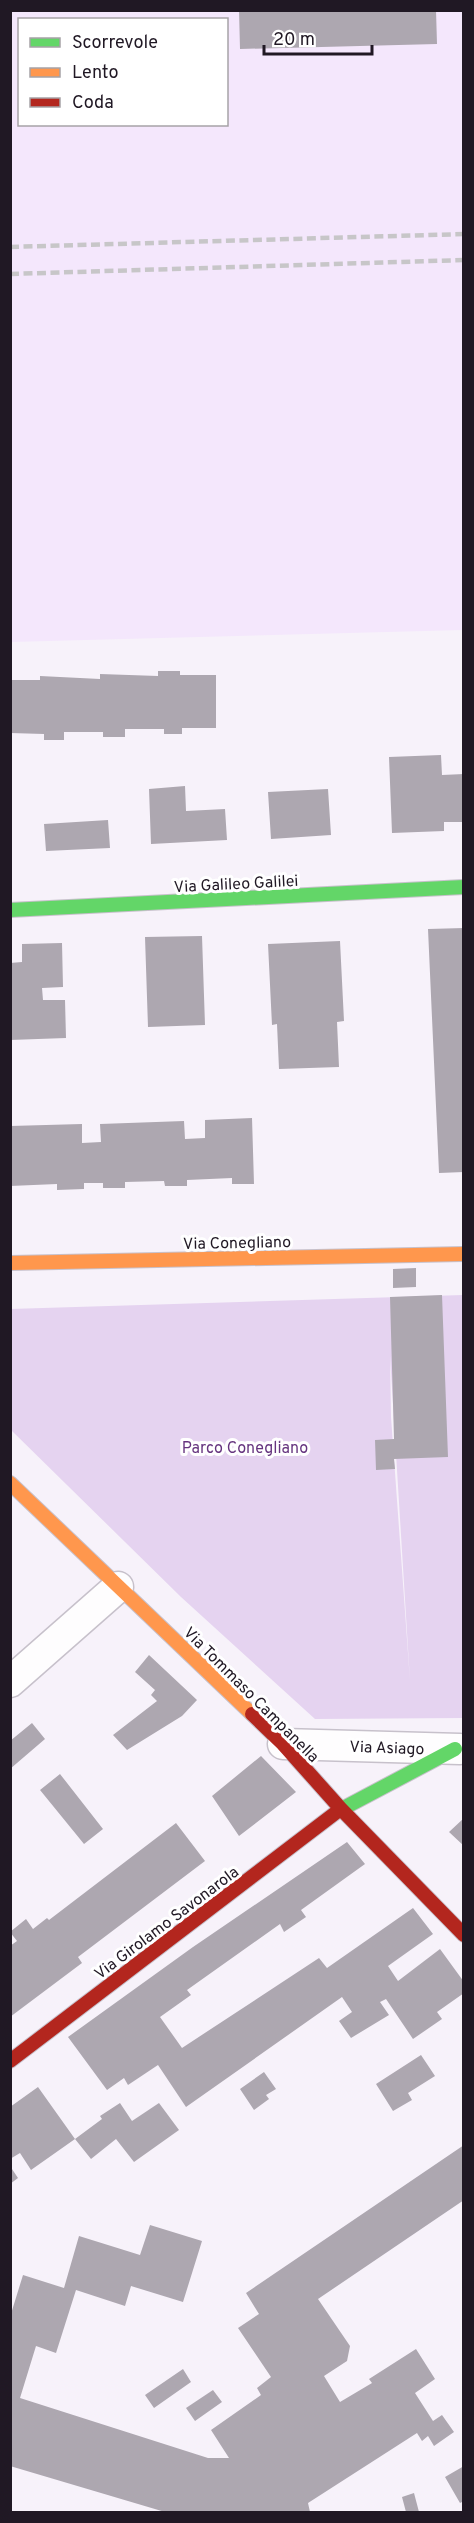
<svg xmlns="http://www.w3.org/2000/svg" width="474" height="2523" font-family="Overpass,sans-serif">
<style>
.built{fill:#f4e7fc;fill-rule:evenodd}
.green{fill:#e5d3f0;fill-rule:evenodd}
.building{fill:#ada7b0}
.lines{fill:none;stroke-linecap:round;stroke-linejoin:round}
.street-casing{stroke:#c7c1cb;stroke-width:33}
.fast-casing{stroke:#c7c1cb;stroke-width:16}
.slow-casing{stroke:#c7c1cb;stroke-width:16}
.jam-casing{stroke:#c7c1cb;stroke-width:16}
.street{stroke:#fefdfe;stroke-width:30}
.fast{stroke:#63d668;stroke-width:14}
.slow{stroke:#ff974d;stroke-width:14}
.jam{stroke:#b3261e;stroke-width:14}
.rail{stroke:#c7c6c8;stroke-width:4.5;stroke-dasharray:9 4.5;stroke-linecap:butt}
.labels{text-anchor:middle;stroke-width:6;stroke-linejoin:round;paint-order:stroke}
.street-label{font-size:16px;fill:#201824;stroke:#fff}
.park-label{font-size:16px;fill:#66347f;stroke:#fff}
</style>
<rect width="100%" height="100%" fill="#f7f2fa"/>
<path class="built" d="M10,11H463V630L11,642ZM20,20H226V124H20Z"/>
<path class="green" d="M463,1295V1718L315,1719L181,1597L11,1430L10,1309ZM390,1356L410,1681L391,1417Z"/>
<path class="building" d="M239,10H436L437,44L240,49Z
M158,671H180V675H216V728H182V734H164V729H125V737H103V732H64V740H44V734L10,733V680H40V676L100,679V674L158,676Z
M441,755L442,775L464,774V822H444V831L392,833L389,757Z
M185,786L186,811L225,809L227,840L151,844L149,789Z
M328,789L331,835L271,839L268,792Z
M108,820L110,848L46,851L44,824Z
M464,928V1172L439,1173L428,929Z
M202,936L205,1025L148,1027L145,937Z
M340,941L344,1021L337,1022L339,1067L279,1069L277,1024L272,1025L268,944Z
M62,943L63,987L42,988L43,1000H65L66,1038L10,1040V963L22,962V944Z
M252,1118L254,1184H232V1178L187,1180V1186H165L164,1181L125,1182V1188H103V1183H84V1189L57,1190V1184L10,1186V1126L82,1124V1143L101,1142L100,1124L184,1121L185,1139L205,1138V1120Z
M416,1268V1287L393,1288V1269Z
M442,1295L448,1457L394,1459L395,1469L376,1470L375,1440L394,1439L390,1297Z
M149,1655L197,1700L182,1716L127,1750L113,1735L157,1701L151,1695L155,1690L135,1672Z
M32,1723L45,1739L10,1769V1741Z
M261,1756L296,1792L239,1836L212,1796Z
M60,1774L103,1829L84,1844L40,1790Z
M464,1818V1846L449,1832Z
M176,1823L205,1861L78,1957L82,1963L10,2017V1946L17,1941L10,1932L26,1919L33,1929L47,1918L49,1920Z
M347,1842L365,1864L301,1910L306,1917L284,1932L280,1924L187,1990L191,1995L160,2017L182,2048L319,1958L327,1968L413,1908L433,1934L388,1966L398,1981L440,1949L464,1982V1993L437,2012L442,2019L413,2039L386,1999L380,2002L389,2015L351,2038L339,2021L352,2012L342,1997L186,2107L158,2065L128,2085L124,2078L107,2090L68,2037L193,1947Z
M421,2055L435,2076L408,2093L412,2100L393,2111L376,2084Z
M264,2072L276,2089L266,2095L269,2099L254,2110L240,2089Z
M38,2087L75,2139L31,2170L20,2153L10,2159V2107Z
M120,2103L132,2121L159,2103L179,2130L134,2162L116,2139L91,2159L75,2139L102,2119L100,2116Z
M464,2145V2200L318,2299L350,2346L347,2361L324,2376L340,2402L372,2383L369,2379L416,2349L435,2379L415,2393L433,2421L442,2415L454,2432L434,2446L428,2436L422,2441L417,2433L308,2503L310,2512H165L10,2466V2317L23,2275L64,2288L79,2236L140,2255L150,2225L202,2241L183,2302L131,2286L125,2306L76,2290L56,2353L36,2346L20,2398L208,2458H229L211,2430L261,2395L257,2388L271,2377L238,2328L259,2314L246,2293Z
M10,2166L18,2178L10,2184Z
M183,2369L191,2382L154,2408L145,2395Z
M213,2390L222,2402L195,2421L186,2408Z
M464,2466V2501L460,2503L445,2477Z
M414,2493L419,2512H406L402,2497Z"/>
<g class="lines">
<g class="street-casing">
<path id="street" d="M10,1682L118,1587
M283,1744L460,1749"/>
</g>
<g class="fast-casing">
<path id="fast" d="M10,910L464,887
M338,1811L455,1749"/>
</g>
<g class="slow-casing">
<path id="slow" d="M10,1263L464,1254
M10,1483L252,1714"/>
</g>
<g class="jam-casing">
<path id="jam" d="M252,1714L283,1744L341,1809L464,1935
M10,2061L338,1811"/>
</g>
<use href="#street" class="street"/>
<use href="#fast" class="fast"/>
<use href="#slow" class="slow"/>
<use href="#jam" class="jam"/>
<path class="rail" d="M10,247L464,234
M10,274L464,260"/>
</g>
<g class="labels">
<g class="street-label">
<text transform="translate(236 883) rotate(-3)" y="6">Via Galileo Galilei</text>
<text transform="translate(237 1242) rotate(-1)" y="6">Via Conegliano</text>
<text transform="translate(252 1694) rotate(45)" y="6">Via Tommaso Campanella</text>
<text transform="translate(387 1747) rotate(2)" y="6">Via Asiago</text>
<text transform="translate(166 1922) rotate(-37)" y="6">Via Girolamo Savonarola</text>
</g>
<g class="park-label">
<text x="245" y="1453">Parco Conegliano</text>
</g>
</g>
<rect width="474" height="2523" fill="none" stroke="#201824" stroke-width="24"/>
<rect x="18" y="18" width="210" height="108" fill="#ffffff" stroke="#a6a3a7" stroke-width="1.5"/>
<rect x="30" y="38" width="30" height="9" fill="#63d668" stroke="#a6a3a7" stroke-width="1.5"/>
<text x="72" y="48" font-size="18" fill="#201824">Scorrevole</text>
<rect x="30" y="68" width="30" height="9" fill="#ff974d" stroke="#a6a3a7" stroke-width="1.5"/>
<text x="72" y="78" font-size="18" fill="#201824">Lento</text>
<rect x="30" y="98" width="30" height="9" fill="#b3261e" stroke="#a6a3a7" stroke-width="1.5"/>
<text x="72" y="108" font-size="18" fill="#201824">Coda</text>
<path d="M264 45v9h108v-9" fill="none" stroke="#201824" stroke-width="3"/>
<text x="273" y="45" font-size="18" fill="#201824" stroke="#ffffff" stroke-width="4.5" paint-order="stroke">20 m</text>
</svg>
